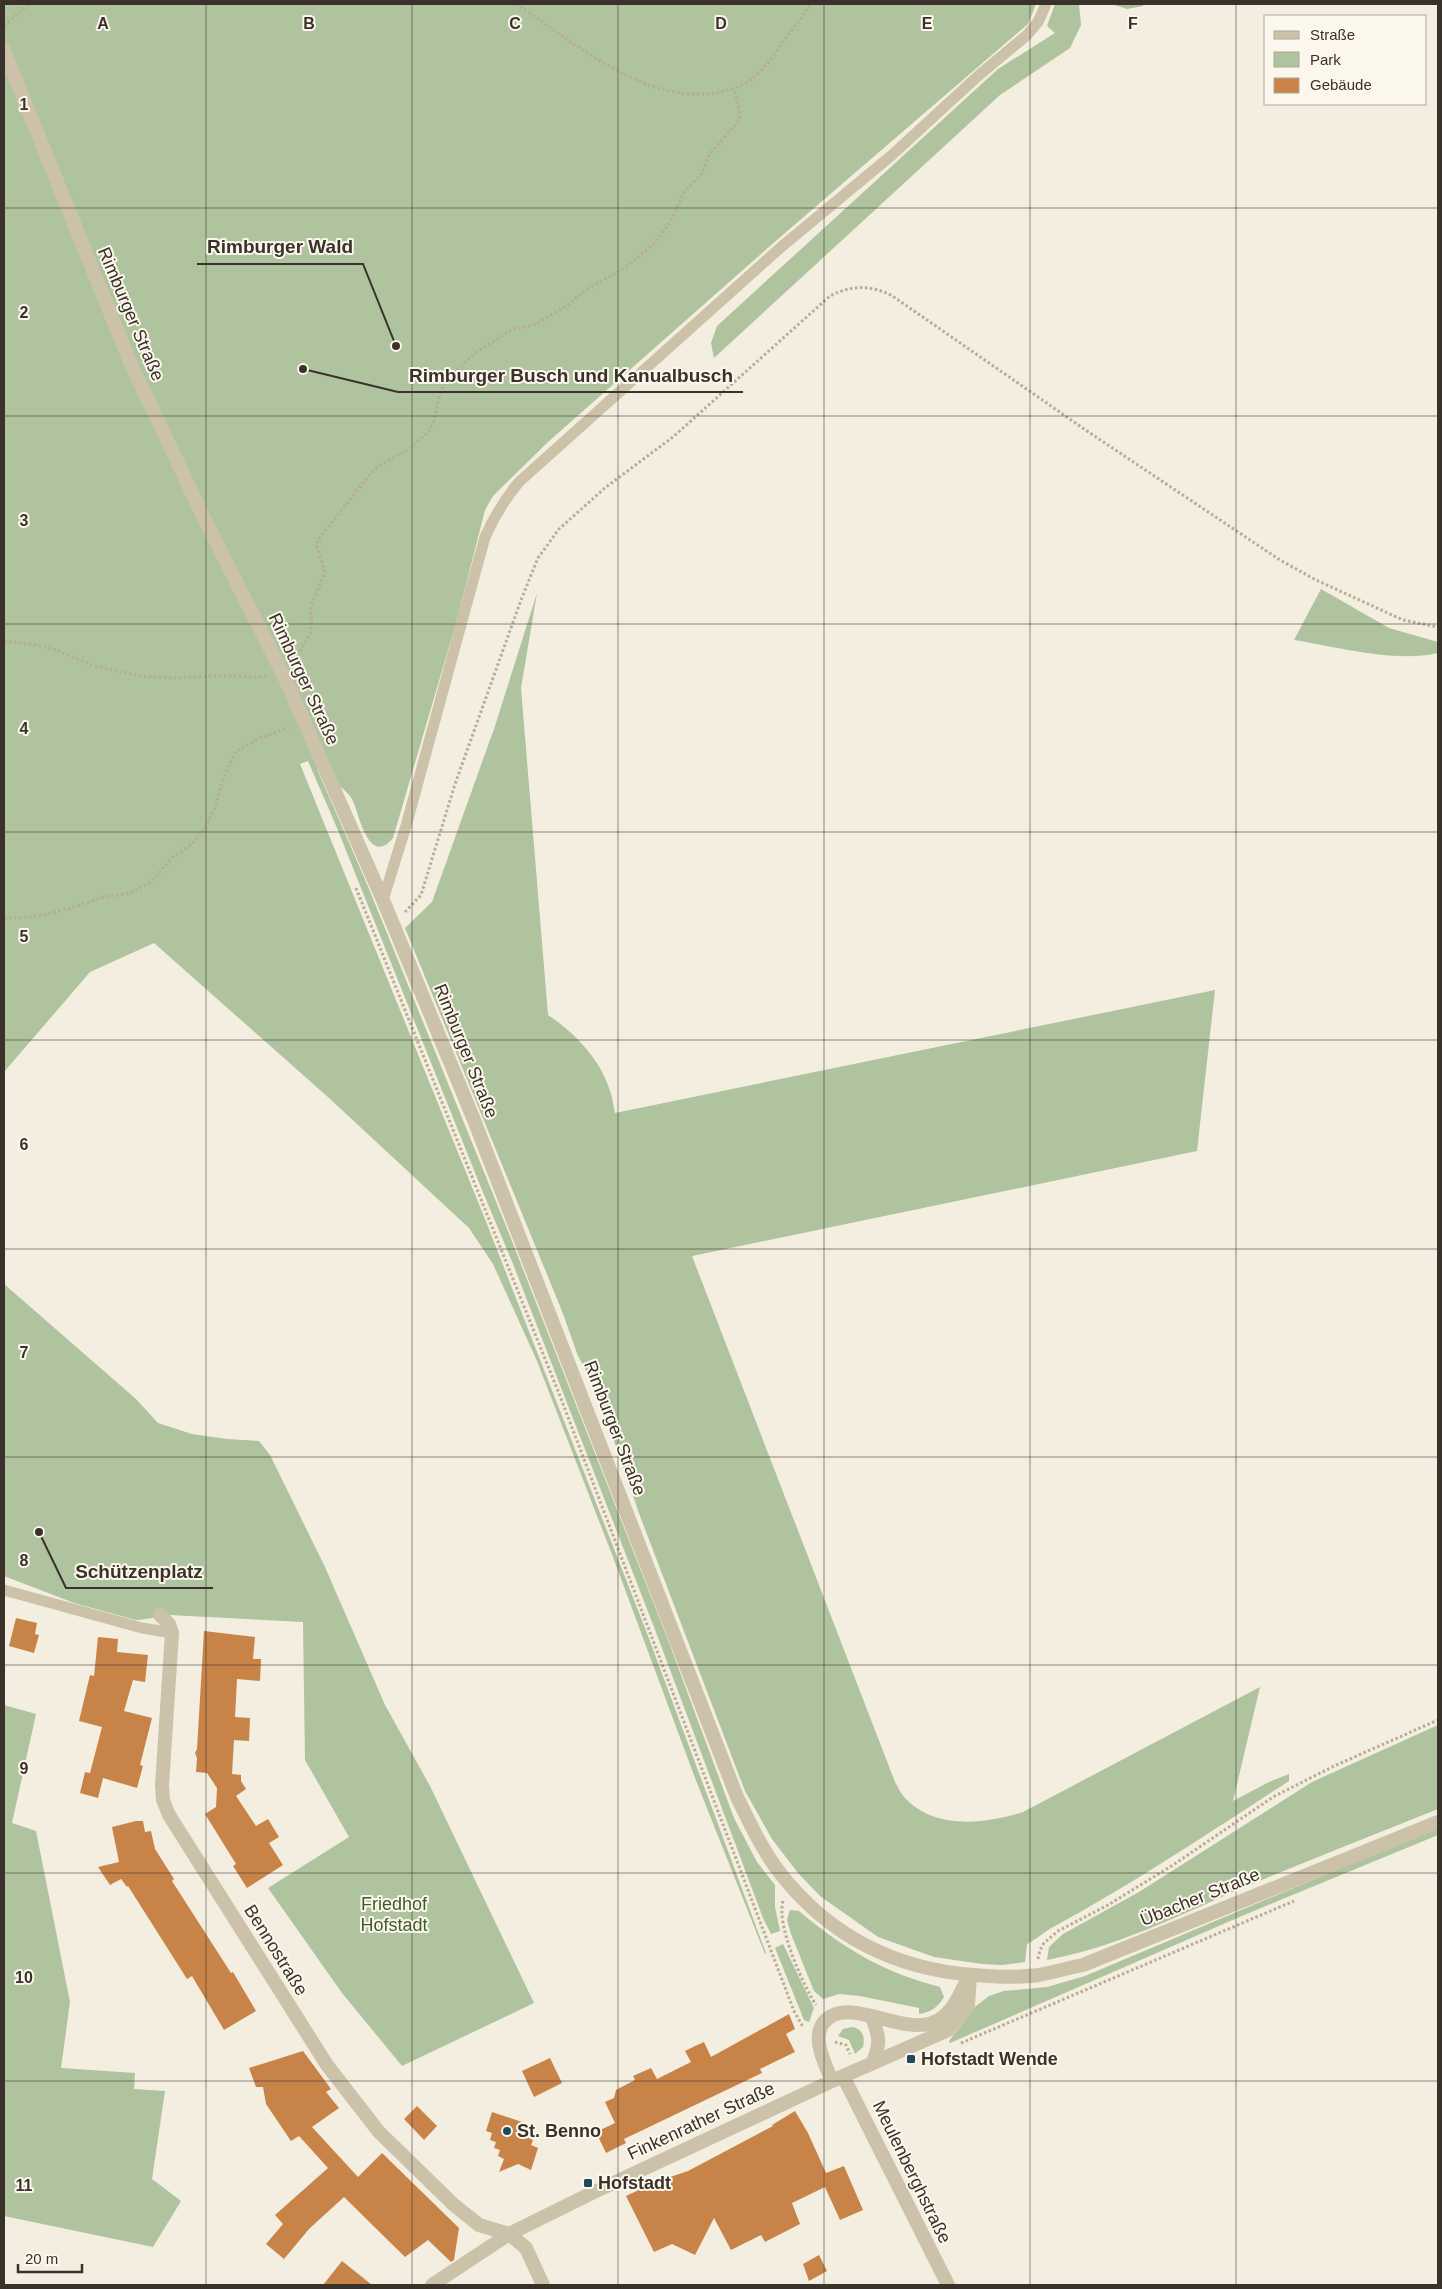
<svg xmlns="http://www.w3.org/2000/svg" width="1442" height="2289" font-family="Arial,sans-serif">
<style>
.green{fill:#aec39e}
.building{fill:#c88448}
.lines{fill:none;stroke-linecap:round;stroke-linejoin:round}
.path{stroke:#b8ac94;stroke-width:3;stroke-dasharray:2.5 2.5;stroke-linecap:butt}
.service{stroke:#ccc2aa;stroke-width:11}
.minor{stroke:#ccc2aa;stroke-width:14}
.grid{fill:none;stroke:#3a322a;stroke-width:1;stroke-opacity:0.55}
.poi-dot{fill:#1e4a5c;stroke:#fbf7ec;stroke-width:2}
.labels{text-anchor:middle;stroke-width:4;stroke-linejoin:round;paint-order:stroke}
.street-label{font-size:18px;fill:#3a322a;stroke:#fbf7ec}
.park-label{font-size:18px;fill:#3f592d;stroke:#fbf7ec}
.poi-label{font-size:18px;font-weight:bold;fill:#3a322a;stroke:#fbf7ec;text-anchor:start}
.grid-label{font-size:16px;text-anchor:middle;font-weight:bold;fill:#3a322a;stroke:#fbf7ec;stroke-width:4;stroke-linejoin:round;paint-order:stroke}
.leader{fill:none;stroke:#3a322a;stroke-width:2}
.callout-dot{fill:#3a322a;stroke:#fbf7ec;stroke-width:2}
.callout-label{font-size:19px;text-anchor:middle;font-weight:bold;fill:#3a322a;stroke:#fbf7ec;stroke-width:4;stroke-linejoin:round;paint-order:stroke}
</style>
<rect width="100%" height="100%" fill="#f3eedf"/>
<path class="green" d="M4,4H1036L1028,24L778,239L548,442L493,496L485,510L458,616L393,838C368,868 359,812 352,799C348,791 325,774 317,769L367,884L510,1236L668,1640L734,1818L757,1862L775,1885V1907L780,1931L771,1934L763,1918L654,1627L513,1264L482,1190L337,828L308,761L300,764L485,1219L645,1628L766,1953L765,1954L695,1778L613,1557L537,1361L493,1264L469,1228L329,1098L154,943L90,972L4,1072Z
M1055,4H1079L1081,25L1070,48L1000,95L714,358L711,343L717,326L998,69L1055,33L1047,26Z
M1111,4H1143V6L1127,9Z
M1321,589L1389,628L1438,642V653C1395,663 1338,647 1294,640Z
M537,593L521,688L548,1015C574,1032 601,1060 610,1091C613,1098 613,1106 615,1113L1215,990L1197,1151L692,1256L895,1782C898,1787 901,1794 905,1798C935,1830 986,1824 1023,1812L1260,1687L1233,1801L1269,1782L1289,1774V1781C1212,1831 1136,1882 1055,1926C1045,1931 1037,1939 1027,1944L1025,1962L1002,1965L982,1964L934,1957L878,1937L820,1896L798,1873L772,1839L745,1791L640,1516L596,1389L578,1356L562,1311L405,928L432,902L495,726Z
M4,1284L136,1399L158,1423L192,1434L227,1439L259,1441L270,1455L325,1567L385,1705L430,1786L534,2003L402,2066L342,1993L268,1888L349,1837L305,1760L303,1622L169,1615C157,1616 147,1620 136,1620L74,1603L4,1576Z
M4,1705L36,1714L12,1823L36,1831L70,2002L61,2068L135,2073L134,2089L165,2091L152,2179L181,2201L153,2247L4,2216Z
M1438,1725V1809C1373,1835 1307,1861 1242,1888C1178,1916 1116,1947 1047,1960L1049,1947L1063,1934L1139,1892L1312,1782Z
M1438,1827V1835L1244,1915L950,2043L949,2041L976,2006L989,1996L1004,1991L1047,1987L1085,1976Z
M790,1910L799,1911C844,1949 883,1972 940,1987L944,1997C937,2008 931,2012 919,2014V2008L860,1996L839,1994L823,1999L814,1991L791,1934L787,1920Z
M783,1944L814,2008L809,2022L804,2020L775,1948Z
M852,2027C863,2029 865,2037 863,2047L855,2054L849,2040L838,2036L843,2029Z"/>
<path class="building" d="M16,1618L37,1623L35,1634L39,1635L34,1653L9,1646Z
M204,1631L255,1637L253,1659H261L260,1681L237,1679L235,1717L250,1718L249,1741L234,1740L232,1774L241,1775V1781L246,1789L236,1796L256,1826L268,1819L279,1837L269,1843L283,1865L247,1888L233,1866L236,1864L205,1814L216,1807L217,1788L207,1773L196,1772L197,1758L195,1753L197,1749Z
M98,1637L118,1639L117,1652L148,1655L145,1682L133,1680L124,1711L152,1718L140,1765L143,1766L137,1788L103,1778L98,1798L80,1793L85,1772L90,1773L102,1727L79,1721L90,1675L94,1676Z
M136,1821H143L145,1832L151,1831L155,1849L174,1879L172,1881L231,1973L233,1972L256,2011L224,2030L192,1976L187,1979L128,1886L127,1887L121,1879L110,1885L98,1867L119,1862L112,1827Z
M789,2014L795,2029L786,2034L795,2052L760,2069L762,2073L624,2139L626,2143L606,2153L596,2132L615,2123L605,2102L614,2098L616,2090L635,2080L633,2076L651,2068L657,2079L691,2062L685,2051L695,2046L704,2042L711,2057Z
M303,2051L331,2089L326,2092L339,2108L312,2127L358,2177L382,2153L459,2228L454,2260L451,2262L428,2240L405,2257L344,2197L309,2229L284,2259L266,2244L283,2224L275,2215L328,2168L299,2136L291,2141L266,2104L263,2087H256L249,2068Z
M550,2058L562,2083L534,2097L522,2071Z
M417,2106L437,2126L424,2140L404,2119Z
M795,2111L808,2133L826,2173L844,2166L863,2210L840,2220L825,2187L792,2203L800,2224L765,2242L761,2235L731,2250L714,2218L695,2255L672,2244L654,2252L626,2196L658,2181L688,2171L773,2126L772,2125Z
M492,2112L525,2123L523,2129L529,2131L527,2137L533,2140L531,2145L538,2148L531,2170L518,2164L499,2172L504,2159L498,2156L500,2150L494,2148L496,2142L490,2140L492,2133L486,2131Z
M819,2255L827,2271L809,2281L803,2264Z
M342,2261L372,2285H323Z"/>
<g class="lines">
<path class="path" d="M516,4C574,42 650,110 724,91C732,89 742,86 749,81C765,70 777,51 788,35C796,24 804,16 810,4
M4,26L29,4
M4,641L32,644L53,649L95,666L140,676L173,678L216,676L266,677
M295,660L310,634L312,620L310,609L325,572L317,547L318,540L371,473L379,466L409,449L429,431L434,421L439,397L446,380L475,353L513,329L534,325L569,304L584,291L626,267L653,244L669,224L684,192L702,173L709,155L738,122L740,113L734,89
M356,888L560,1396L794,2011L803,2027
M405,912L421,895L455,784L521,600L538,558L559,529L606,487L673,437L830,296C851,285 870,285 891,295L1087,431L1280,560L1316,580L1403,620L1438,627
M4,918L35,917L70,908L104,897L130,893L151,882L172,858L192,844L205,828L216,805L222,782L235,752L258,739L289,727
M783,1901C776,1925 803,1985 816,2005
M1038,1959L1040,1950L1044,1943L1058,1931L1108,1905L1173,1865L1273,1797L1334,1766L1438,1720
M835,2042L846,2045L850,2054
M961,2043L1294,1901"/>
<path class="service" d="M383,900L406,826L485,537C494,517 505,499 519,482L780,248L892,155L978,76L1027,35L1038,22L1046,4
M4,1590L142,1628L172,1633"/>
<path class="minor" d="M4,50L130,362L203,516L284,676L383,900L474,1120L737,1797C750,1823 762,1850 780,1873C830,1937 895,1969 974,1975C996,1977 1018,1978 1039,1975C1053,1972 1068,1968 1083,1965L1438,1822
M160,1615L169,1624L172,1633L162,1785L163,1800L169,1815L327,2065L379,2132L454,2205L479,2225L509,2234L526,2248L543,2285
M872,2017C879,2036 881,2043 873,2062
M843,2076L948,2285
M832,2081C825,2064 809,2034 827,2019C852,1998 900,2034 932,2023C951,2017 959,1996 967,1980
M432,2285L509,2234L592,2193L832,2081L948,2030L968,2006L970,1975"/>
</g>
<path class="grid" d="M206,4V2285M412,4V2285M618,4V2285M824,4V2285M1030,4V2285M1236,4V2285M4,208H1438M4,416H1438M4,624H1438M4,832H1438M4,1040H1438M4,1249H1438M4,1457H1438M4,1665H1438M4,1873H1438M4,2081H1438"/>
<g class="poi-dot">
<rect x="906" y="2054" width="10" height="10" rx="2.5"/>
<circle cx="507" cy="2131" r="5"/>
<rect x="583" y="2178" width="10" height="10" rx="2.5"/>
</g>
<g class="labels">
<g class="street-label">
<text transform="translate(131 314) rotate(67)" y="6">Rimburger Straße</text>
<text transform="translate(304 679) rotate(65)" y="6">Rimburger Straße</text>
<text transform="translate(466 1051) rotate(68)" y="6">Rimburger Straße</text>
<text transform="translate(615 1428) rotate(69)" y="6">Rimburger Straße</text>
<text transform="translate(1200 1897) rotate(-22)" y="6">Übacher Straße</text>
<text transform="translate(276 1950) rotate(58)" y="6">Bennostraße</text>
<text transform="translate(701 2121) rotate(-25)" y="6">Finkenrather Straße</text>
<text transform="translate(912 2172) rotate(64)" y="6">Meulenberghstraße</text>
</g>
<g class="park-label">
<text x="394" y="1910">Friedhof<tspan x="394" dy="21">Hofstadt</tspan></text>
</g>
<g class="poi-label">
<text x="921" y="2065">Hofstadt Wende</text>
<text x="517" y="2137">St. Benno</text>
<text x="598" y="2189">Hofstadt</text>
</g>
</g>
<g class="grid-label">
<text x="103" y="29">A</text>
<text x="309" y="29">B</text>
<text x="515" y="29">C</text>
<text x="721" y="29">D</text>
<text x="927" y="29">E</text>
<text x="1133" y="29">F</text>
<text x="24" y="110">1</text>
<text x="24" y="318">2</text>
<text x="24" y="526">3</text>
<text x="24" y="734">4</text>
<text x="24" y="942">5</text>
<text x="24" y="1150">6</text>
<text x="24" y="1358">7</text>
<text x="24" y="1566">8</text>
<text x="24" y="1774">9</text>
<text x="24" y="1983">10</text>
<text x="24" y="2191">11</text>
</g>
<path class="leader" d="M396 346L363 264H197M303 369L398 392H743M39 1532L66 1588H213"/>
<g class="callout-dot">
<circle cx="396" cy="346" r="5"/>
<circle cx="303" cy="369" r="5"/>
<circle cx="39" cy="1532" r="5"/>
</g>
<g class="callout-label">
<text x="280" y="253">Rimburger Wald</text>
<text x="571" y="382">Rimburger Busch und Kanualbusch</text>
<text x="139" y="1578">Schützenplatz</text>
</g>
<rect width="1442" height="2289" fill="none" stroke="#3a322a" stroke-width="10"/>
<rect x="1264" y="15" width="162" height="90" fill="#fbf7ec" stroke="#aea89e"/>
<rect x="1274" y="31" width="25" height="8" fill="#ccc2aa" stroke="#aea89e"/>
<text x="1310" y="40" font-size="15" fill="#3a322a">Straße</text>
<rect x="1274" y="52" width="25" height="15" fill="#aec39e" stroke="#aea89e"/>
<text x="1310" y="65" font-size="15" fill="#3a322a">Park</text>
<rect x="1274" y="78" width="25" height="15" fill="#c88448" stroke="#aea89e"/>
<text x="1310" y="90" font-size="15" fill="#3a322a">Gebäude</text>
<path d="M18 2264v8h64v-8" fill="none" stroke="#3a322a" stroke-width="2.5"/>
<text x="25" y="2264" font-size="15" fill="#3a322a" stroke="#fbf7ec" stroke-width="4" paint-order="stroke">20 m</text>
</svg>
